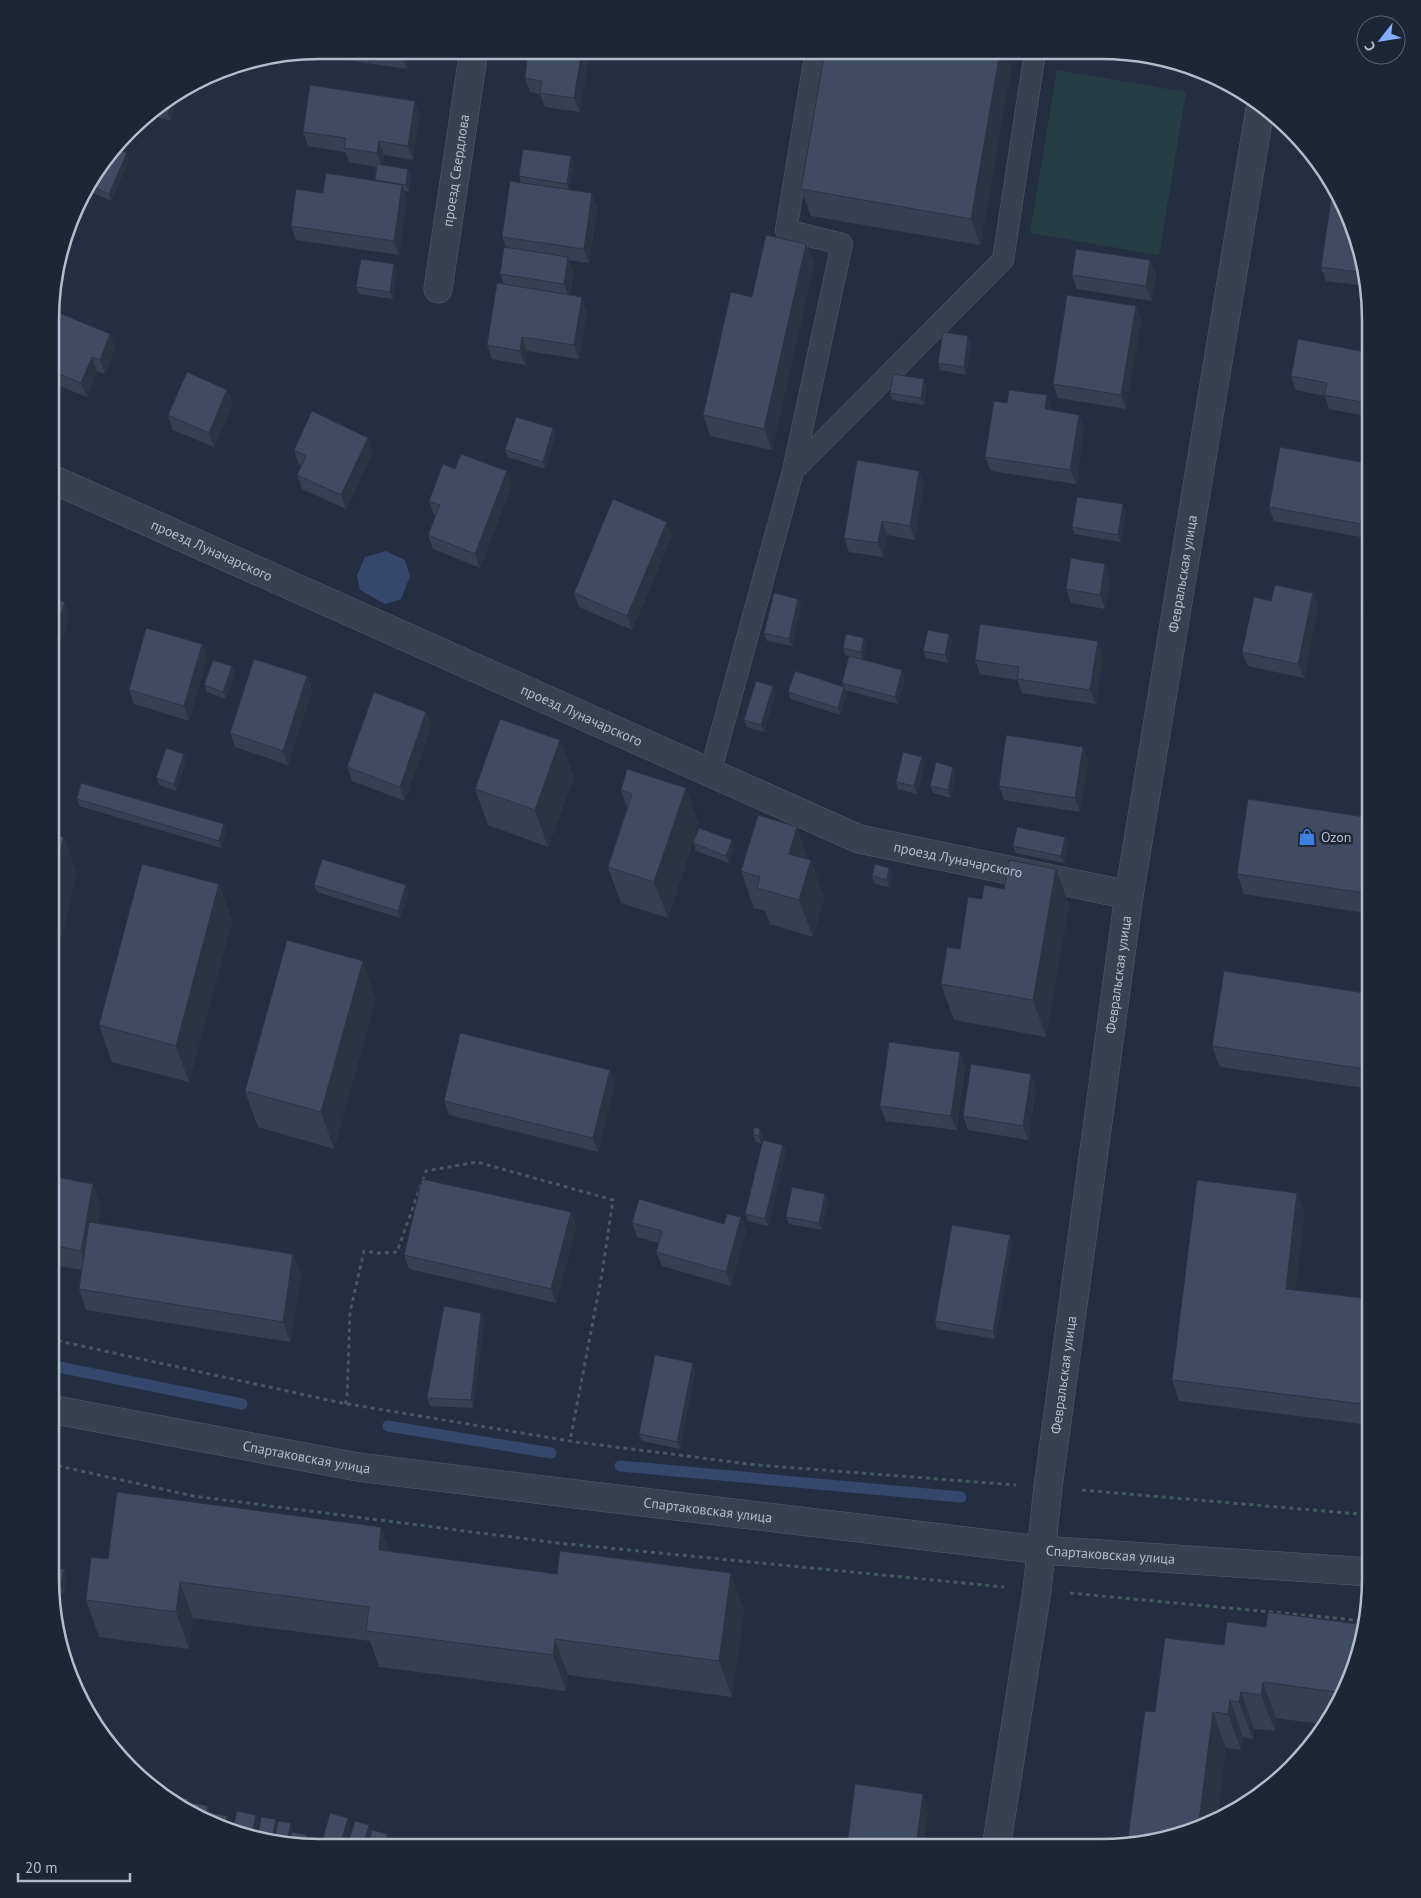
<svg xmlns="http://www.w3.org/2000/svg" width="1421" height="1898" font-family="'PT Sans',sans-serif">
<style>
.green{fill:#253e44}
.water{fill:#34486b}
.lines{fill:none;stroke-linecap:round;stroke-linejoin:round}
.stream{stroke:#34486b;stroke-width:11}
.lane-casing{stroke:#525c6c;stroke-width:22}
.street-casing{stroke:#525c6c;stroke-width:29}
.path{stroke:#435b60;stroke-width:3;stroke-dasharray:4 4;stroke-linecap:butt}
.lane{stroke:#374152;stroke-width:21}
.street{stroke:#374152;stroke-width:28}
.wall{fill:#354055}
.shaded-wall{fill:#2b3445}
.building{fill:#3e4b63;stroke:#2b3445}
.labels{text-anchor:middle;stroke-width:5;stroke-linejoin:round;paint-order:stroke}
.street-label{font-size:14px;fill:#b4bccc;stroke:#1c2637}
.poi-label{font-size:14px;fill:#b4bccc;stroke:#1c2637;text-anchor:start}
.rim{fill:none;stroke:#b4bccc;stroke-width:2.5}
</style>
<rect width="100%" height="100%" fill="#232e43"/>
<path class="green" d="M1057,70L1186,92L1159,255L1030,233Z"/>
<path class="water" d="M386,551L405,560L410,576L401,599L385,604L360,590L357,575L365,557Z"/>
<g class="lines">
<path class="stream" d="M54,1366L242,1404
M388,1426L551,1453
M620,1466L961,1497"/>
<g class="lane-casing">
<path id="lane" d="M793,471L1003,260L1035,52
M710,773L793,471L842,244L786,230L816,51"/>
</g>
<g class="street-casing">
<g id="street">
<path id="s1" d="M438,289L474,50"/>
<path id="s2" d="M52,479L859,839L1129,895"/>
<path id="s3" d="M50,1409L358,1467L567,1493L1041,1550L1370,1572"/>
<path id="s4" d="M996,1848L1037,1590L1048,1487L1129,895L1261,103"/>
</g>
</g>
<path class="path" d="M50,1339L342,1403L576,1442L757,1465L1016,1485
M345,1404L347,1399L350,1312L364,1251L379,1253L397,1252L426,1171L477,1162L613,1200L602,1274L570,1441
M50,1464L193,1496L558,1543L1004,1587
M1082,1490L1370,1515
M1070,1593L1366,1621"/>
<use href="#lane" class="lane"/>
<use href="#street" class="street"/>
</g>
<path class="wall" d="M342,50H410L407,69L346,60Z
M769,51H795L794,59L770,54Z
M588,60L580,112L545,107L540,94L530,92L525,78Z
M1011,69L980,245L811,216L801,189Z
M178,96L171,121L147,114Z
M420,115L413,160L384,155L382,165L408,169L411,176L409,192L404,191L407,199L399,255L296,240L291,226L323,193L375,181V180L376,167L349,162L345,152L308,146L303,132Z
M116,148L129,160L111,201L84,189L86,185Z
M571,156L574,163L569,190L597,207L589,263L569,260L573,271L570,295L587,311L579,359L527,351L525,365L492,359L487,345L504,284L500,274L506,247L502,237L521,182L519,176Z
M806,244L814,264L772,450L710,436L703,415L752,297Z
M1362,250L1367,286L1326,281L1321,267Z
M1150,260L1156,274L1152,301L1077,289L1072,275Z
M396,271L393,299L359,294L356,287Z
M1136,306L1141,320L1126,409L1058,398L1053,384Z
M52,310L110,334L115,348L105,374L97,371L87,397L52,383Z
M971,343L966,375L940,370L938,363Z
M1371,354V393L1367,416L1329,409L1325,396L1296,390L1291,376Z
M927,386L924,405L892,400L890,393Z
M233,404L214,447L173,430L168,415Z
M1052,409V410L1079,415L1084,429L1076,484L991,471L985,457Z
M556,435L545,469L508,457L505,450Z
M294,450L373,452L346,509L302,489L297,475L301,465H299Z
M1371,464L1366,538L1274,521L1269,507Z
M455,469L512,485L480,568L433,549L428,535L436,515H434L429,501Z
M919,471L924,485L915,540L887,535L883,557L849,552L844,538Z
M1123,504L1126,512L1120,542L1075,534L1072,527Z
M672,536L632,630L579,607L574,593Z
M1110,579L1105,609L1071,603L1066,589Z
M1371,584V617L1363,616L1360,609Z
M1313,593L1318,607L1304,678L1248,666L1242,652Z
M798,599L801,606L792,646L767,641L764,633Z
M864,638L866,645L863,659L905,677L898,704L845,690L847,694L840,715L791,699L788,692L844,687L842,683L849,656L845,655L843,648Z
M952,641L948,663L926,658L923,651Z
M202,644L207,658L189,721L134,704L129,690Z
M1103,656L1096,704L1022,693L1017,680L980,674L975,660Z
M232,666L235,673L226,699L207,692L204,685Z
M307,676L312,690L288,765L235,747L230,733Z
M775,693L764,732L747,727L744,720Z
M426,712L431,726L405,801L352,781L347,767Z
M560,740L574,777L548,847L488,825L475,789Z
M1083,747L1088,761L1080,812L1004,800L999,786Z
M186,761L176,791L159,785L156,778Z
M925,764L917,794L898,789L896,782Z
M953,767L956,774L951,798L933,793L930,786Z
M627,769L699,824L668,918L621,903L608,867L627,808L621,790Z
M77,799L226,832L221,848L79,806Z
M1371,818V914L1244,894L1237,874Z
M1065,837L1068,844L1064,863L1016,853L1013,846Z
M732,840L734,847L729,863L696,851L693,843Z
M809,860L824,897L813,937L770,924L765,911L754,908L741,871Z
M889,868L892,875L889,887L875,884L872,876Z
M1056,869L1069,905L1046,1037L954,1020L941,984L960,949L982,899L1004,889Z
M219,884L232,921L189,1082L112,1062L99,1025Z
M314,885L409,892L400,918L317,892Z
M1371,994V1089L1220,1067L1212,1046Z
M376,998L334,1149L258,1127L245,1091Z
M960,1052L965,1066L957,1130L886,1121L880,1106Z
M610,1070L615,1084L598,1152L449,1115L444,1101Z
M1036,1088L1028,1140L968,1130L963,1116Z
M753,1135L763,1136L761,1144L756,1142Z
M783,1145L786,1152L768,1226L748,1221L745,1214Z
M51,1176L101,1205L97,1223L293,1254L301,1275L290,1342L86,1310L79,1289L82,1270L51,1265Z
M825,1194L828,1201L822,1230L789,1224L786,1217Z
M1305,1213L1295,1290L1371,1299L1370,1425L1179,1401L1172,1380Z
M741,1217L746,1231L731,1286L662,1266L656,1252L659,1243L637,1237L632,1223L724,1224Z
M576,1226L556,1303L409,1269L404,1255Z
M1010,1235L1012,1243L995,1339L937,1329L935,1321Z
M481,1313L484,1320L473,1408L430,1406L427,1398Z
M693,1363L695,1370L680,1449L642,1441L639,1434Z
M390,1551L744,1609L732,1697L568,1675L566,1691L379,1667L370,1641L193,1618L189,1649L99,1637L86,1600L108,1559Z
M66,1576L64,1593L52,1591L50,1579Z
M1224,1645L1357,1665L1327,1725L1276,1718L1275,1731L1254,1729L1253,1739L1243,1737L1241,1750L1226,1748L1217,1822L1171,1839L1155,1712Z"/>
<path class="shaded-wall" d="M403,50H410L407,69L402,55Z
M582,51H584L588,60L580,112L574,98Z
M791,51H795L794,59Z
M1000,52H1005L1011,69L980,245L971,219Z
M178,96L171,121L168,114L173,99Z
M415,101L420,115L413,160L408,146Z
M379,141L384,155L382,167L377,153Z
M127,153L129,160L111,201L109,194Z
M571,156L574,163L569,191L567,184Z
M408,169L411,176L409,192L406,185Z
M402,185L407,199L399,255L394,241Z
M592,193L597,207L589,263L584,249Z
M806,244L814,264L772,450L764,429Z
M568,257L573,271L569,298L564,284Z
M1150,260L1156,274L1152,301L1146,286Z
M394,264L396,271L393,299L390,292Z
M582,297L587,311L579,359L574,345Z
M1136,306L1141,320L1126,409L1121,395Z
M110,334L115,348L105,374L100,360Z
M968,336L971,343L966,375L964,367Z
M522,337L527,351L525,365L520,351Z
M1371,353V393L1367,416L1361,402Z
M92,357L97,371L87,397L81,383Z
M924,379L927,386L924,405L921,398Z
M227,390L233,404L214,447L209,433Z
M1047,395L1052,409L1050,423L1045,409Z
M1079,415L1084,429L1076,484L1070,470Z
M553,428L556,435L545,469L543,462Z
M368,438L373,452L346,509L341,495Z
M1371,469V512L1366,538L1361,524Z
M507,471L512,485L480,568L475,554Z
M919,471L924,485L915,540L910,526Z
M1123,504L1126,512L1120,542L1118,535Z
M882,521L887,535L883,557L878,543Z
M667,522L672,536L632,630L627,616Z
M1105,564L1110,579L1105,609L1100,595Z
M1313,593L1318,607L1304,678L1298,664Z
M798,599L801,606L792,646L789,639Z
M65,602L70,616L52,670V641Z
M949,634L952,641L948,663L945,655Z
M864,638L866,645L863,659L861,652Z
M1098,641L1103,656L1096,704L1090,690Z
M202,644L207,658L189,721L184,706Z
M232,666L235,673L226,699L223,692Z
M902,670L905,677L898,704L895,697Z
M307,676L312,690L288,765L283,751Z
M773,686L775,693L764,732L761,725Z
M844,687L847,694L840,715L838,708Z
M426,712L431,726L405,801L400,787Z
M560,740L574,777L548,847L535,810Z
M1083,747L1088,761L1080,812L1075,798Z
M184,754L186,761L176,791L174,784Z
M922,757L925,764L917,794L914,786Z
M953,767L956,774L951,798L948,790Z
M686,788L699,824L668,918L654,882Z
M224,824L226,832L221,848L219,841Z
M797,827L810,863L811,860L824,897L813,937L799,900L789,854Z
M64,837L77,873L51,983V890Z
M1065,837L1068,844L1064,863L1061,856Z
M732,840L734,847L729,863L726,856Z
M889,868L892,875L889,887L887,880Z
M1056,869L1069,905L1046,1037L1033,1000Z
M219,884L232,921L189,1082L176,1046Z
M406,885L409,892L400,918L398,911Z
M363,961L376,998L334,1149L321,1112Z
M960,1052L965,1066L957,1130L951,1116Z
M610,1070L615,1084L598,1152L593,1138Z
M1031,1074L1036,1088L1028,1140L1023,1126Z
M760,1129L763,1136L761,1144L759,1136Z
M783,1145L786,1152L768,1226L765,1219Z
M93,1184L101,1205L88,1272L81,1251Z
M1297,1193L1305,1213L1293,1309L1286,1289Z
M825,1194L828,1201L822,1230L819,1223Z
M571,1212L576,1226L556,1303L551,1289Z
M741,1217L746,1231L731,1286L726,1272Z
M1010,1235L1012,1243L995,1339L993,1331Z
M293,1254L301,1275L290,1342L283,1322Z
M481,1313L484,1320L473,1408L471,1400Z
M693,1363L695,1370L680,1449L677,1442Z
M381,1527L395,1564L379,1550Z
M64,1569L66,1576L64,1593L61,1586Z
M731,1573L744,1609L732,1697L719,1661Z
M180,1582L193,1618L189,1649L176,1612Z
M555,1639L568,1675L566,1691L553,1655Z
M1263,1682L1276,1718L1275,1731L1261,1695Z
M1241,1692L1254,1729L1253,1739L1239,1702Z
M1230,1700L1243,1737L1241,1750L1228,1714Z
M1213,1712L1226,1748L1217,1822L1198,1829Z
M923,1794L929,1808L923,1848L916,1847Z
M188,1799L191,1806L189,1812L186,1810Z
M208,1806L211,1813L209,1822L206,1820Z
M256,1815L259,1822L255,1839L251,1838Z
M227,1816L229,1823L228,1831L224,1829Z
M348,1818L351,1826L345,1846H340Z
M276,1819L278,1826L275,1843H271Z
M291,1823L293,1830L290,1846H286Z
M369,1825L372,1832L368,1846H363Z
M387,1834L389,1841L388,1846H384Z
M307,1835L310,1842L309,1846H304Z"/>
<path class="building" d="M370,50H403L402,55Z
M528,51H582L574,98L540,93L542,81L525,78Z
M825,51L1000,52L971,219L801,189Z
M310,85L415,101L408,146L379,141L377,153L344,148L346,138L303,132Z
M173,99L168,114L154,110Z
M116,148L127,153L109,194L87,184Z
M523,149L571,156L567,184L519,176Z
M377,164L408,169L406,185L375,180Z
M326,173L402,185L394,241L291,226L296,189L323,193Z
M510,181L592,193L584,249L502,237Z
M1331,200L1344,201L1362,250L1365,273L1321,267Z
M766,235L806,244L764,429L703,415L731,292L752,297Z
M504,247L568,257L564,284L500,274Z
M1076,249L1150,260L1146,286L1072,275Z
M361,259L394,264L390,292L356,287Z
M497,283L582,297L574,345L522,337L520,351L487,345Z
M1067,295L1136,306L1121,395L1053,384Z
M52,310L110,334L100,360L92,357L81,383L52,371Z
M943,332L968,336L964,367L938,363Z
M1298,339L1371,353L1361,402L1324,395L1327,383L1291,376Z
M187,372L227,390L209,433L168,415Z
M893,374L924,379L921,398L890,393Z
M1009,390L1047,395L1045,409L1079,415L1070,470L985,457L994,401L1007,403Z
M312,411L368,438L341,495L297,475L306,456L294,450Z
M516,417L553,428L543,462L505,450Z
M1280,447L1371,464V469L1361,524L1269,507Z
M461,454L507,471L475,554L428,535L440,505L429,501L443,464L455,469Z
M857,460L919,471L910,526L882,521L878,543L844,538Z
M1077,497L1123,504L1118,535L1072,527Z
M613,499L667,522L627,616L574,593Z
M1071,558L1105,564L1100,595L1066,589Z
M1366,583L1371,584V611L1360,609Z
M1275,585L1313,593L1298,664L1242,652L1254,597L1271,601Z
M774,593L798,599L789,639L764,633Z
M52,598L65,602L52,641Z
M980,624L1098,641L1090,690L1017,679L1019,667L975,660Z
M146,628L202,644L184,706L129,690Z
M928,630L949,634L945,655L923,651Z
M846,634L864,638L861,652L843,648Z
M849,656L902,670L895,697L842,683Z
M254,659L307,676L283,751L230,733Z
M213,660L232,666L223,692L204,685Z
M795,671L844,687L838,708L788,692Z
M756,681L773,686L761,725L744,720Z
M374,692L426,712L400,787L347,767Z
M500,719L560,740L535,810L475,789Z
M1006,735L1083,747L1075,798L999,786Z
M166,748L184,754L174,784L156,778Z
M903,752L922,757L914,786L896,782Z
M936,762L953,767L948,790L930,786Z
M627,769L686,788L654,882L608,867L632,794L621,790Z
M81,783L224,824L219,841L77,799Z
M1248,799L1371,818V894L1237,874Z
M758,815L797,827L789,854L811,860L799,900L757,888L760,877L741,871Z
M1017,827L1065,837L1061,856L1013,846Z
M699,828L732,840L726,856L693,843Z
M51,834L64,837L51,890Z
M322,859L406,885L398,911L314,885Z
M1009,860L1056,869L1033,1000L941,984L947,947L960,949L968,897L982,899L984,885L1004,889Z
M142,864L219,884L176,1046L99,1025Z
M875,864L889,868L887,880L872,876Z
M287,940L363,961L321,1112L245,1091Z
M1224,971L1371,994V1070L1212,1046Z
M460,1033L610,1070L593,1138L444,1101Z
M889,1042L960,1052L951,1116L880,1106Z
M971,1064L1031,1074L1023,1126L963,1116Z
M754,1127L760,1129L759,1136L753,1135Z
M763,1140L783,1145L765,1219L745,1214Z
M51,1176L93,1184L81,1251L51,1245Z
M422,1179L571,1212L551,1289L404,1255Z
M1197,1180L1297,1193L1286,1289L1371,1299L1370,1405L1172,1380Z
M792,1187L825,1194L819,1223L786,1217Z
M639,1199L724,1224L727,1214L741,1217L726,1272L656,1252L662,1231L632,1223Z
M89,1222L293,1254L283,1322L79,1289Z
M952,1225L1010,1235L993,1331L935,1321Z
M444,1306L481,1313L471,1400L427,1398Z
M655,1355L693,1363L677,1442L639,1434Z
M117,1492L381,1527L379,1550L557,1574L560,1551L731,1573L719,1661L555,1639L553,1655L366,1631L369,1607L180,1582L176,1612L86,1600L91,1557L108,1559Z
M50,1567L64,1569L61,1586L51,1584Z
M1268,1612L1365,1625L1357,1665L1343,1693L1263,1682L1261,1695L1241,1692L1239,1702L1230,1700L1228,1714L1213,1712L1198,1829L1171,1839L1127,1845L1145,1711L1155,1712L1165,1638L1224,1645L1227,1622L1266,1627Z
M855,1784L923,1794L916,1847H847Z
M172,1796L188,1799L186,1810L171,1803Z
M193,1803L208,1806L206,1820L191,1813Z
M237,1811L256,1815L251,1838L232,1833Z
M211,1813L227,1816L224,1829L209,1822Z
M330,1813L348,1818L340,1846H321Z
M261,1817L276,1819L271,1843L257,1839Z
M278,1821L291,1823L286,1846L274,1843Z
M355,1821L369,1825L363,1846H347Z
M372,1830L387,1834L384,1846H368Z
M292,1832L307,1835L304,1846H289Z
M390,1838L403,1841L402,1846H388Z
M730,1839L754,1843L753,1847H728Z"/>
<defs>
<g id="shop-bare" transform="scale(1.35)"><path d="M-5-2.5h2.3a2.7 3.5 0 0 1 5.4 0H5L5.5 6h-11ZM-1.5-2.5h3a1.5 2.3 0 0 0-3 0Z" fill="#3f7fe0" stroke="#1c2637" stroke-width="2.5" paint-order="stroke"/></g>
</defs>
<g fill-rule="evenodd">
<use href="#shop-bare" x="1307" y="837"/>
</g>
<g class="labels">
<g class="street-label">
<text dy="5" stroke="none"><textPath href="#s1" startOffset="120">проезд Свердлова</textPath></text>
<text dy="5" stroke="none"><textPath href="#s2" startOffset="175">проезд Луначарского</textPath></text>
<text dy="5" stroke="none"><textPath href="#s4" startOffset="1288">Февральская улица</textPath></text>
<text dy="5" stroke="none"><textPath href="#s2" startOffset="580">проезд Луначарского</textPath></text>
<text dy="5" stroke="none"><textPath href="#s2" startOffset="985">проезд Луначарского</textPath></text>
<text dy="5" stroke="none"><textPath href="#s4" startOffset="882">Февральская улица</textPath></text>
<text dy="5" stroke="none"><textPath href="#s4" startOffset="478">Февральская улица</textPath></text>
<text dy="5" stroke="none"><textPath href="#s3" startOffset="261">Спартаковская улица</textPath></text>
<text dy="5" stroke="none"><textPath href="#s3" startOffset="666">Спартаковская улица</textPath></text>
<text dy="5" stroke="none"><textPath href="#s3" startOffset="1071">Спартаковская улица</textPath></text>
</g>
<g class="poi-label">
<text x="1321" y="842">Ozon</text>
</g>
</g>
<path d="M0 0H1421V1898H0ZM320 59H1101A261 261 0 0 1 1362 320V1578A261 261 0 0 1 1101 1839H320A261 261 0 0 1 59 1578V320A261 261 0 0 1 320 59Z" fill="#1c2637" fill-rule="evenodd"/>
<path class="rim" d="M320 59H1101A261 261 0 0 1 1362 320V1578A261 261 0 0 1 1101 1839H320A261 261 0 0 1 59 1578V320A261 261 0 0 1 320 59Z"/>
<g transform="translate(1381 40) rotate(239)"><circle r="24" fill="#1c2637" stroke="#596273"/>
<path d="M0-4L9 19L0 12L-9 19Z" fill="#86adff"/>
<text y="-8" font-size="14" font-weight="bold" text-anchor="middle" fill="#b4bccc">С</text>
</g>
<path d="M18 1873v8h112v-8" fill="none" stroke="#b4bccc" stroke-width="2.5"/>
<text x="25" y="1873" font-size="15" fill="#b4bccc" stroke="#1c2637" stroke-width="4" paint-order="stroke">20 m</text>
</svg>
